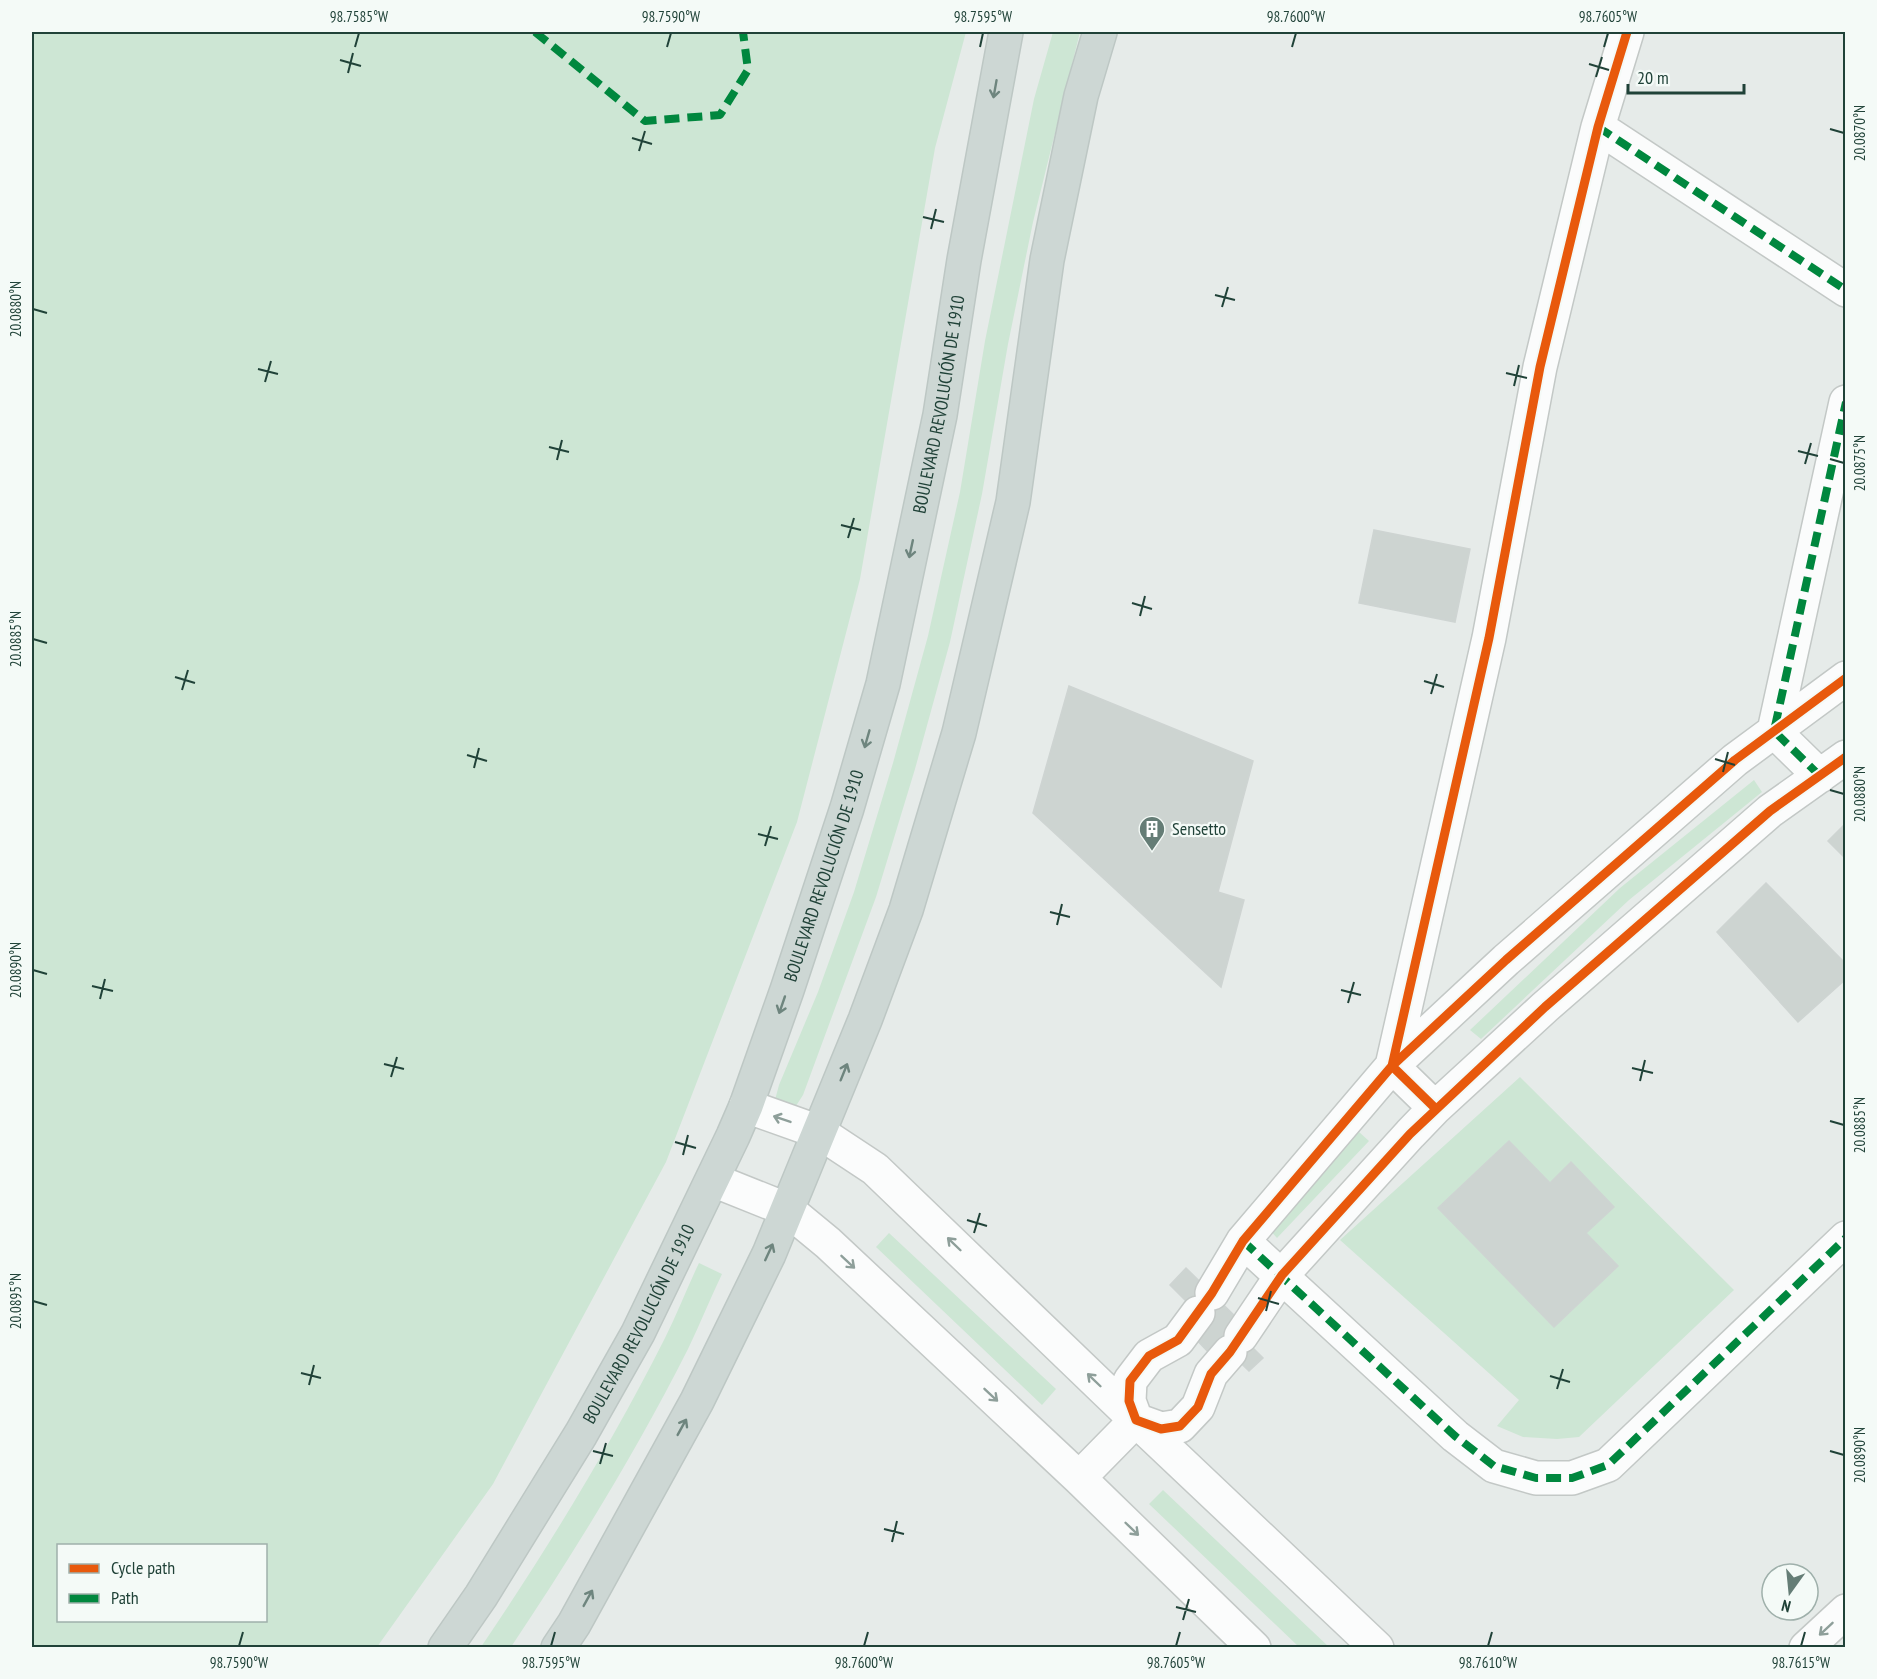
<svg xmlns="http://www.w3.org/2000/svg" width="1877" height="1679" font-family="'PT Sans Narrow',sans-serif">
<style>
.green{fill:#cde6d4;fill-rule:evenodd}
.building{fill:#cdd4d1;stroke:#ced4d2;stroke-width:1.5}
.lines{fill:none;stroke-linecap:round;stroke-linejoin:round}
.minor-casing{stroke:#c3c8c6;stroke-width:36}
.tertiary-casing{stroke:#c3c8c6;stroke-width:36}
.primary-casing{stroke:#bdc7c4;stroke-width:36}
.minor{stroke:#fbfcfc;stroke-width:33}
.tertiary{stroke:#fbfcfc;stroke-width:33}
.primary{stroke:#cdd7d4;stroke-width:33}
.quiet{stroke:#00873e;stroke-width:8;stroke-dasharray:15 8;stroke-linecap:butt}
.cycleway-casing{stroke:#f4faf7;stroke-width:13}
.cycleway{stroke:#e8590c;stroke-width:9}
.oneway{stroke:#6e857e}
.oneway2{stroke:#8e9f9a}
.ticks{fill:none;stroke:#204238;stroke-width:2}
.labels{text-anchor:middle;stroke-width:4.5;stroke-linejoin:round;paint-order:stroke}
.street-label{font-size:18px;fill:#204238;stroke:#f4faf7}
.poi-label{font-size:18px;fill:#204238;stroke:#f4faf7;text-anchor:start}
.neatline{fill:none;stroke:#204238;stroke-width:2}
.ticks-label{font-size:15px;text-anchor:middle;fill:#204238}
</style>
<rect width="100%" height="100%" fill="#e6ebe9"/>
<path class="green" d="M32,32H966L935,148L860,579L797,822L666,1162L493,1484L377,1647H32ZM58,1546H266V1620H58Z
M1053,32H1080L1033,222L1008,344L982,494L950,642L915,769L876,897L803,1095L794,1109L775,1100L779,1085L818,992L854,892L893,763L928,636L960,492L985,341L1034,99Z
M1754,780L1762,792L1629,900L1481,1039L1470,1030L1620,888Z
M1520,1077L1734,1290L1579,1437L1557,1439L1523,1437L1497,1426L1519,1400L1340,1240Z
M1359,1132L1369,1141L1277,1238L1267,1227Z
M889,1233L1056,1389L1042,1405L876,1247Z
M699,1263L722,1274C710,1299 700,1324 688,1349C636,1452 575,1551 511,1647H481C548,1548 611,1445 665,1338C677,1314 687,1288 699,1263Z
M1163,1490L1329,1647H1299L1149,1504Z"/>
<path class="building" d="M1374,530L1470,549L1455,622L1359,603Z
M1069,686L1253,761L1218,892L1244,900L1221,987L1033,813Z
M1846,823V859L1828,841Z
M1766,883L1846,964V979L1798,1022L1717,932Z
M1509,1141L1550,1183L1571,1162L1614,1207L1586,1233L1618,1266L1554,1327L1438,1208Z
M1186,1268L1239,1320L1241,1336L1263,1358L1249,1371L1219,1342L1209,1353L1192,1335L1206,1321L1170,1285Z"/>
<g class="lines">
<g class="minor-casing">
<path id="minor" d="M1598,127L1846,290
M1820,776L1774,731L1846,402
M746,1106L819,1132L875,1169L1136,1420L1377,1648
M1435,1108L1392,1066L1489,638L1540,367L1598,127L1627,32
M713,1180L788,1210L828,1243L1079,1478L1254,1648
M1243,1241L1455,1436L1494,1466L1536,1478H1572L1608,1465L1846,1238
M1212,1293L1243,1241L1392,1066L1506,960L1735,760L1846,678
M1198,1313L1178,1340L1149,1356L1130,1381L1129,1401L1136,1420L1161,1429L1180,1426L1198,1407L1211,1374L1230,1352
M1241,1336L1282,1275L1410,1134L1435,1108L1545,1007L1770,811L1846,757
M1079,1478L1136,1420"/>
</g>
<g class="tertiary-casing">
<path id="tertiary" d="M1806,1648L1846,1611"/>
</g>
<g class="primary-casing">
<g id="primary">
<path id="s1" d="M445,1648L481,1596L581,1434L638,1333L733,1136L746,1106L787,990L847,808L883,684L940,415L964,260L1006,32"/>
<path d="M558,1648L574,1624L697,1401L769,1254L865,1020L906,910L959,733L1013,502L1047,260L1081,96L1100,32"/>
</g>
</g>
<use href="#minor" class="minor"/>
<use href="#tertiary" class="tertiary"/>
<use href="#primary" class="primary"/>
<path class="quiet" d="M535,32L645,121L720,115L748,70L743,32
M1598,127L1846,290
M1820,776L1774,731L1846,402
M1243,1241L1455,1436L1494,1466L1536,1478H1572L1608,1465L1846,1238"/>
<g class="cycleway-casing">
<path id="cycleway" d="M1846,678L1735,760L1506,960L1392,1066L1243,1241L1212,1293L1178,1340L1149,1356L1130,1381L1129,1401L1136,1420L1161,1429L1180,1426L1198,1407L1211,1374L1230,1352L1282,1275L1410,1134L1545,1007L1770,811L1846,757
M1435,1108L1392,1066L1489,638L1540,367L1598,127L1627,32"/>
</g>
<use href="#cycleway" class="cycleway"/>
</g>
<defs><path id="oneway-shaft" d="M-6 0H5M1.5-3L5.5 0L1.5 3" fill="none" stroke-width="1.6" stroke-linecap="round" stroke-linejoin="round" transform="scale(1.5)"/></defs>
<g class="oneway">
<use href="#oneway-shaft" transform="translate(995 89) rotate(100)"/>
<use href="#oneway-shaft" transform="translate(911 549) rotate(102)"/>
<use href="#oneway-shaft" transform="translate(867 739) rotate(106)"/>
<use href="#oneway-shaft" transform="translate(782 1005) rotate(109)"/>
<use href="#oneway-shaft" transform="translate(844 1072) rotate(-68)"/>
<use href="#oneway-shaft" transform="translate(769 1252) rotate(-65)"/>
<use href="#oneway-shaft" transform="translate(682 1427) rotate(-61)"/>
<use href="#oneway-shaft" transform="translate(588 1598) rotate(-61)"/>
</g>
<g class="oneway2">
<use href="#oneway-shaft" transform="translate(782 1119) rotate(-161)"/>
<use href="#oneway-shaft" transform="translate(954 1244) rotate(-136)"/>
<use href="#oneway-shaft" transform="translate(848 1262) rotate(43)"/>
<use href="#oneway-shaft" transform="translate(1094 1380) rotate(-136)"/>
<use href="#oneway-shaft" transform="translate(991 1395) rotate(43)"/>
<use href="#oneway-shaft" transform="translate(1132 1529) rotate(44)"/>
<use href="#oneway-shaft" transform="translate(1826 1629) rotate(137)"/>
</g>
<path class="ticks" d="M355,47L359,33M667,47L671,33M980,47L983,33M1292,47L1296,33M1604,47L1608,33M340,60L361,66M1589,64L1609,70M348,73L353,53M1596,77L1602,57M1830,129L1844,133M632,138L652,144M639,151L645,131M923,217L944,222M931,229L936,209M1215,295L1235,300M1222,307L1228,287M33,309L47,313M258,369L278,374M1506,373L1527,378M265,382L271,361M1514,386L1519,365M549,447L569,452M1798,451L1818,456M1830,459L1844,463M557,460L562,440M1805,464L1811,443M841,525L861,530M848,538L854,518M1132,603L1152,609M1140,616L1145,596M33,639L47,643M175,677L195,683M1424,681L1444,687M182,690L188,670M1431,694L1437,674M467,755L487,761M1715,759L1735,765M474,768L479,748M1723,772L1728,752M1830,790L1844,794M758,834L778,839M765,846L771,826M1050,912L1070,917M1057,925L1062,904M33,970L47,974M92,986L113,991M1341,990L1361,995M100,999L105,979M1348,1003L1354,982M384,1064L404,1069M1632,1068L1653,1073M391,1077L397,1057M1640,1081L1645,1060M1830,1121L1844,1125M675,1142L696,1148M683,1155L688,1135M967,1220L987,1226M974,1233L980,1213M1258,1298L1279,1304M33,1301L47,1305M1266,1311L1271,1291M301,1373L321,1378M1550,1376L1570,1382M309,1385L314,1365M1557,1389L1563,1369M593,1451L613,1456M1830,1451L1844,1455M600,1464L606,1443M884,1529L904,1534M892,1542L897,1521M1176,1607L1196,1612M1183,1620L1189,1599M239,1646L243,1632M551,1646L555,1632M864,1646L868,1632M1176,1646L1180,1632M1488,1646L1492,1632M1801,1646L1805,1632"/>
<defs>
<g id="building-pin" transform="scale(1.35)"><path d="M0 17L-7.5 6A9.5 9.5 0 1 1 7.5 6Z" fill="#657d76" stroke="#f4faf7"/><path d="M-4-6H4V6H1V3H-1V6H-4ZM-2.5-4.3h1.7v1.8h-1.7ZM.8-4.3h1.7v1.8H.8ZM-2.5-1h1.7V.8h-1.7ZM.8-1h1.7V.8H.8Z" fill="#fff"/></g>
</defs>
<g fill-rule="evenodd">
<use href="#building-pin" x="1152" y="829"/>
</g>
<g class="labels">
<g class="street-label">
<text dy="6" stroke="none"><textPath href="#s1" startOffset="1350">BOULEVARD REVOLUCIÓN DE 1910</textPath></text>
<text dy="6" stroke="none"><textPath href="#s1" startOffset="864">BOULEVARD REVOLUCIÓN DE 1910</textPath></text>
<text dy="6" stroke="none"><textPath href="#s1" startOffset="378">BOULEVARD REVOLUCIÓN DE 1910</textPath></text>
</g>
<g class="poi-label">
<text x="1172" y="835">Sensetto</text>
</g>
</g>
<rect width="1877" height="1679" fill="none" stroke="#f4faf7" stroke-width="66"/>
<rect x="57" y="1544" width="210" height="78" fill="#f4faf7" stroke="#9fb0ab" stroke-width="1.5"/>
<rect x="69" y="1564" width="30" height="9" fill="#e8590c" stroke="#9fb0ab" stroke-width="1.5"/>
<text x="111" y="1574" font-size="18" fill="#204238">Cycle path</text>
<rect x="69" y="1594" width="30" height="9" fill="#00873e" stroke="#9fb0ab" stroke-width="1.5"/>
<text x="111" y="1604" font-size="18" fill="#204238">Path</text>
<g transform="translate(1790 1592) rotate(195)"><circle r="28" fill="#f4faf7" stroke="#9fb0ab" stroke-width="1.5"/>
<path d="M0-4.5L10 22L0 15L-10 22Z" fill="#657d76"/>
<text y="-9" font-size="16" font-weight="bold" text-anchor="middle" fill="#204238">N</text>
</g>
<path d="M1628 84v9h116v-9" fill="none" stroke="#204238" stroke-width="3"/>
<text x="1637" y="84" font-size="18" fill="#204238" stroke="#f4faf7" stroke-width="4.5" paint-order="stroke">20 m</text>
<rect x="33" y="33" width="1811" height="1613" class="neatline"/>
<g class="ticks-label">
<text x="359" y="22">98.7585°W</text>
<text x="671" y="22">98.7590°W</text>
<text x="983" y="22">98.7595°W</text>
<text x="1296" y="22">98.7600°W</text>
<text x="1608" y="22">98.7605°W</text>
<text transform="translate(1860 133) rotate(-90)" y="5">20.0870°N</text>
<text transform="translate(16 309) rotate(-90)" y="5">20.0880°N</text>
<text transform="translate(1860 463) rotate(-90)" y="5">20.0875°N</text>
<text transform="translate(16 639) rotate(-90)" y="5">20.0885°N</text>
<text transform="translate(1860 794) rotate(-90)" y="5">20.0880°N</text>
<text transform="translate(16 970) rotate(-90)" y="5">20.0890°N</text>
<text transform="translate(1860 1125) rotate(-90)" y="5">20.0885°N</text>
<text transform="translate(16 1301) rotate(-90)" y="5">20.0895°N</text>
<text transform="translate(1860 1455) rotate(-90)" y="5">20.0890°N</text>
<text x="239" y="1668">98.7590°W</text>
<text x="551" y="1668">98.7595°W</text>
<text x="864" y="1668">98.7600°W</text>
<text x="1176" y="1668">98.7605°W</text>
<text x="1488" y="1668">98.7610°W</text>
<text x="1801" y="1668">98.7615°W</text>
</g>
</svg>
